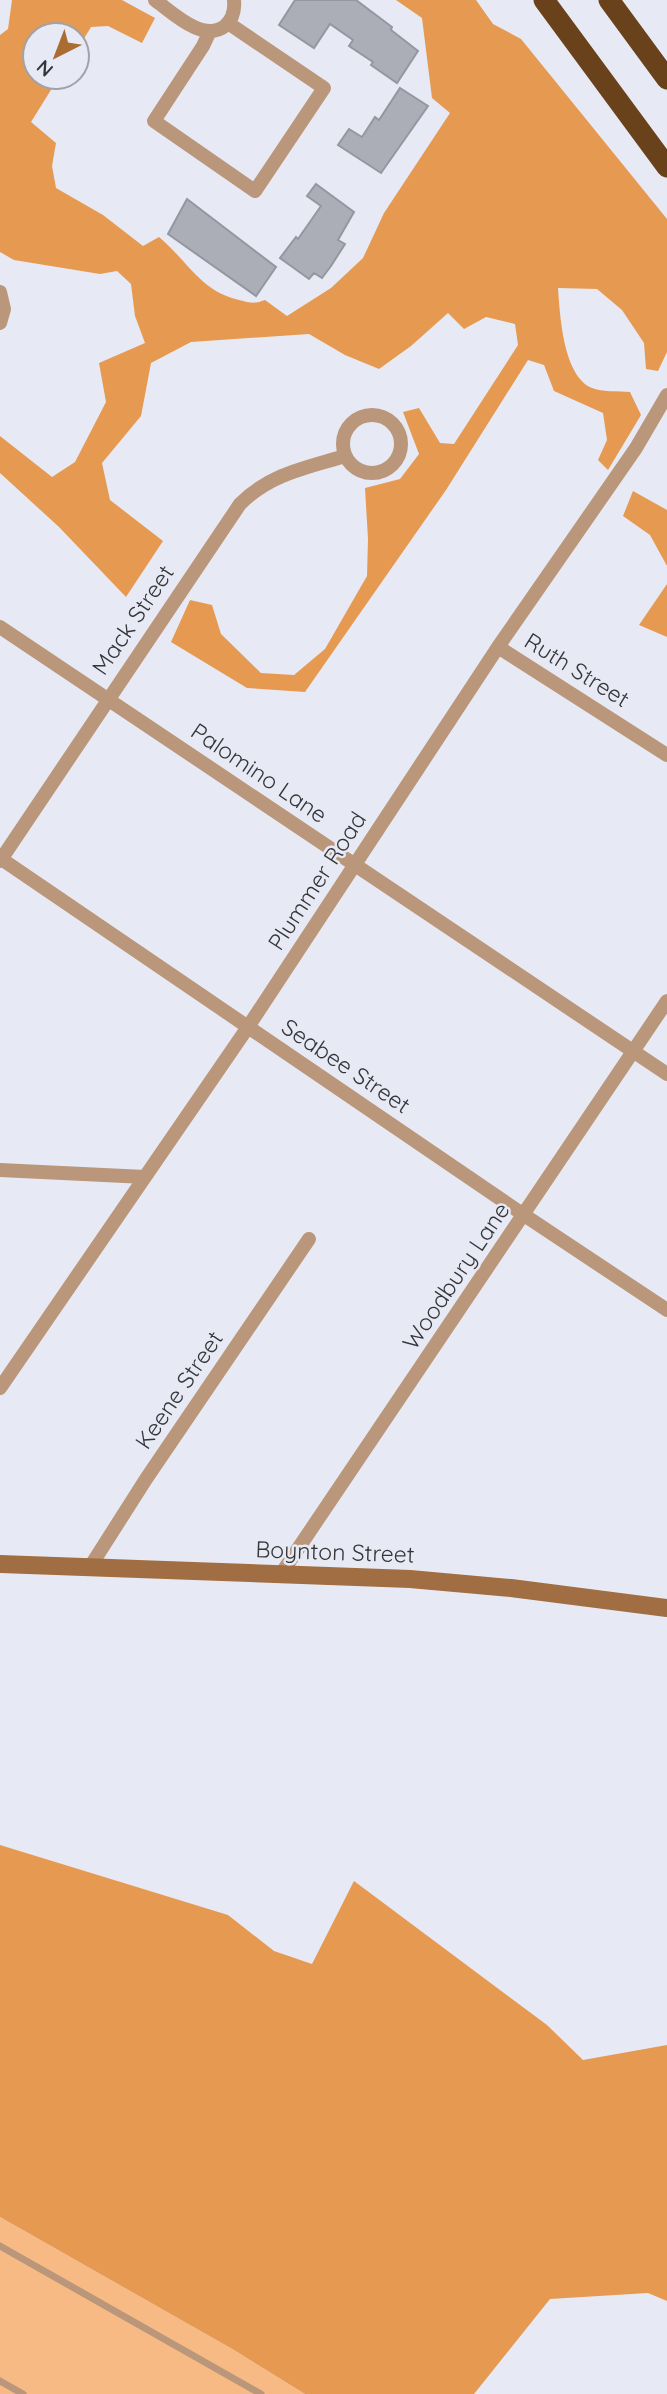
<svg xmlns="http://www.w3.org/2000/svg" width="667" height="2394" font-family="Quicksand,sans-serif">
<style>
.green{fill:#f8ba85}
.forest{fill:#e69951}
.building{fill:#abaeb7;stroke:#9497a0;stroke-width:2}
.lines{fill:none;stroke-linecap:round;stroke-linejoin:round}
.lane{stroke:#ba977b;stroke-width:7}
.street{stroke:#ba977b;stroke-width:14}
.secondary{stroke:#a06e42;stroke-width:18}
.highway{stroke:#69411a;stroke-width:21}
.labels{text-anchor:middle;stroke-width:5;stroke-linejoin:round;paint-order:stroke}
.street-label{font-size:23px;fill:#35363a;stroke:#e7eaf4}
</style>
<rect width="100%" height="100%" fill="#e7eaf4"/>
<path class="green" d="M0,2217L234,2350L305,2394H0Z"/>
<path class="forest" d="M12,0H122L155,18L142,43L108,26L91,27L77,50V35H35V77H59L31,122L56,143L52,166L56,188L103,215L143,246L159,237C188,261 200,291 239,300C250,303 255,304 265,300L287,316L331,288L363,258L384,213L450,113L432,98L422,18L396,0H476L493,24L521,39L667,219V352L658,371L646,369L644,343L622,310L597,289L558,288C560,315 563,376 592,388C602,392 618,391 630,392L641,415L608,470L598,460L607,440L603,413L554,391L544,365L528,360L446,490L305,692L247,688L171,642L190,600L212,605L221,634L261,673L294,675L325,649L367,576L368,539L365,488L400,479L419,454L403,412L419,408L440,443L454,444L518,345L515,324L486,317L464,329L448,313L411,346L379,369L345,355L309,334L191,342L151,363L141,416L102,463L110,500L163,541L126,597L59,527L0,473V436L52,477L75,462L106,402L99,363L145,343L135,316L131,284L117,271L100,274L14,260L0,252V35L8,29Z
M633,491L667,510V566L650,535L623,516Z
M667,584V637L639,625Z
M0,1845L228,1915L274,1951L312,1964L354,1881L547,2025L583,2060L667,2045V2301L648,2293L550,2299L474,2394H305L234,2350L0,2217Z"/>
<path class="building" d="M295,0H356L392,27L391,30L418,51L397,83L371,65L373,62L349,46L353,40L330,24L314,48L279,25Z
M400,88L428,106L381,173L338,145L349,129L362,137L375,117L379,120Z
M316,184L354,212L338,240L345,244L331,266L322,278L314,273L309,279L280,258L296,237L298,239L321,206L307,196Z
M187,199L276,267L256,296L168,234Z"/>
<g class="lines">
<path class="lane" d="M0,2246L261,2394
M0,2381L23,2394"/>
<path class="street" d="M155,0C172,12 203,43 225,26C233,19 235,10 234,0
M210,31L203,46L154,121L255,191L324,88L228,23
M0,292L4,309L0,323
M343 444a29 29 0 1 1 58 0a29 29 0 1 1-58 0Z
M0,627L667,1074
M498,647L667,755
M0,858L524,1215L667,1310
M0,861L240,504C270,474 305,468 345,456
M0,1170L145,1177
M0,1388L248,1027L498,647L636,448L667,395
M90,1567L146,1479L309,1239
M281,1574L667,1001"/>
<path class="secondary" d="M0,1564L410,1579L511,1588L667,1608"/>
<path class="highway" d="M544,0L667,167
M609,0L667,79"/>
</g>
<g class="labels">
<g class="street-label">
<text transform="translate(133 620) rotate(-56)" y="8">Mack Street</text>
<text transform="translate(577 670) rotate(32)" y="8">Ruth Street</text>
<text transform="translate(259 773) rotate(34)" y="8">Palomino Lane</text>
<text transform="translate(317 881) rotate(-57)" y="8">Plummer Road</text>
<text transform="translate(346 1066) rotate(34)" y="8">Seabee Street</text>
<text transform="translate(456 1276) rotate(-56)" y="8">Woodbury Lane</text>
<text transform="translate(179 1390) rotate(-56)" y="8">Keene Street</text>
<text transform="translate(335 1552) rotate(2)" y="8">Boynton Street</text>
</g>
</g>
<g transform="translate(56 56) rotate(222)"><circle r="33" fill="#e7eaf4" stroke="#a0a2aa" stroke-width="2"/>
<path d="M0-5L12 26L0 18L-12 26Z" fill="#aa6c31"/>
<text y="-10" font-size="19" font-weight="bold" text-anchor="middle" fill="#35363a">N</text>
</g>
</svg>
